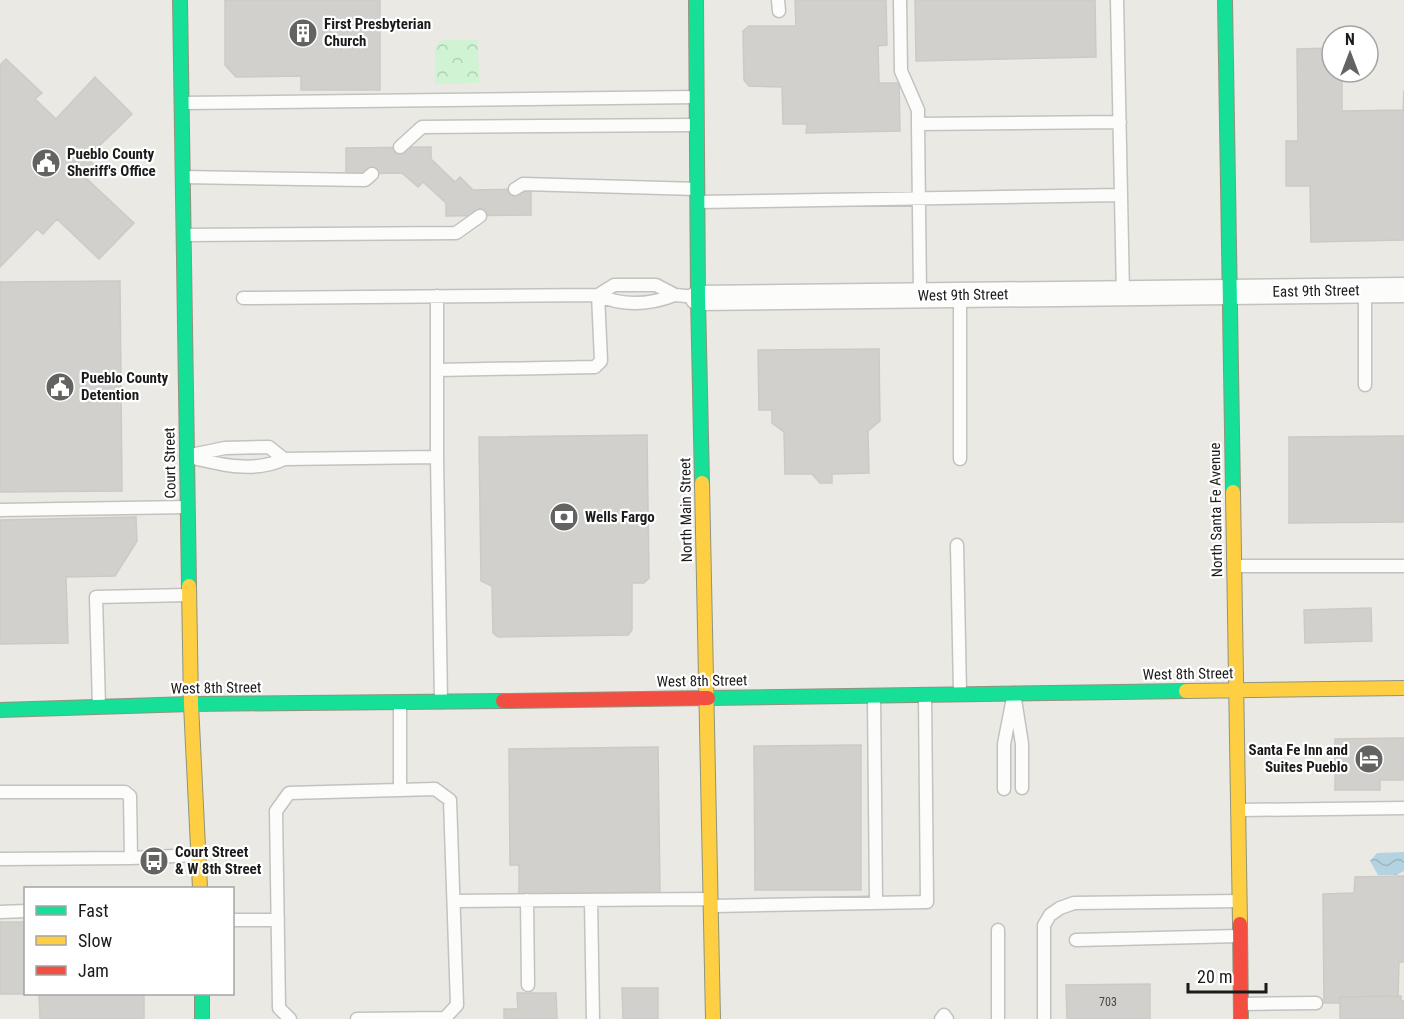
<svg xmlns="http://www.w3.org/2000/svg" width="1404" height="1019" font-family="'Roboto Condensed',sans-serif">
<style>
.park{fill:url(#park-crowns)}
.water{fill:url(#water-waves)}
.building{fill:#d2d0cc;stroke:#cdcac5;stroke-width:1.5}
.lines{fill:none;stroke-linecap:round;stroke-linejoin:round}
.lane-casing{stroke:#c2c2c0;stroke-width:15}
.street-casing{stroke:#c2c2c0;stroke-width:27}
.fast-casing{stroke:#90947c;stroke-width:16}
.slow-casing{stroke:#90947c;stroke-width:16}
.jam-casing{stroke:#90947c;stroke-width:16}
.lane{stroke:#fcfcfb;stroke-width:12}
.street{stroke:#fcfcfb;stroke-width:24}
.fast{stroke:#16e098;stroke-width:14}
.slow{stroke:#ffcf43;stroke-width:14}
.jam{stroke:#f24e42;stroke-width:14}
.labels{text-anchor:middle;stroke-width:4.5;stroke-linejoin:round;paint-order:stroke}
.number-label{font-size:12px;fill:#494847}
.poi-label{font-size:15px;font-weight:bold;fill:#1b1b1b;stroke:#fff;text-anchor:start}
.street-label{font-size:15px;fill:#1b1b1b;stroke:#fff}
</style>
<defs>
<pattern id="park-crowns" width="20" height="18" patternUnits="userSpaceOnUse" patternTransform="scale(1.5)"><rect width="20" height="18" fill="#cff3d3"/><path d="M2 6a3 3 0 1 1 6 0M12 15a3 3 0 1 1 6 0" fill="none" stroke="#b1d0b5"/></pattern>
<pattern id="water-waves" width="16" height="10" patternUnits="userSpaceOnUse" patternTransform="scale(1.5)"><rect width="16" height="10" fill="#b4d3e0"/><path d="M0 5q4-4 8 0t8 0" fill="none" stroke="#9ab5c0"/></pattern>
</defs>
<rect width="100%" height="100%" fill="#eae9e4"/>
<path class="park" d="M442,40H478L479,83L435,84V47Z"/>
<path class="water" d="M1404,852V871L1396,875H1378L1370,861L1377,853Z"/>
<path class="building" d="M225,0H380V90H301V76L236,77L225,65Z
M795,0H886L887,45L878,46L879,83H899L900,131L806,133L807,124H783L782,87L749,86L744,80L743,31L749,26H796Z
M915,0H1095L1096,57L916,61Z
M1332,48V72H1342V111L1403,110L1404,90V240L1311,242L1310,186H1286V141H1298L1297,49Z
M6,59L42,93L35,99L56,119L95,77L132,114L87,158L98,168L87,179L134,223L99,259L57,219L43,234L37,229L0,267V65Z
M431,147V159L455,182L460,177L473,190L531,189V215L446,216V203L423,182L418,187L402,173L346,174V148Z
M120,281L122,491L0,492V282Z
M879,349L880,421L868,431L869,473L832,474V483H820L812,474H785L784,432L772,423V410H759L758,350Z
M647,435L649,578L644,583H632V630L628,635L498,637L493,633L492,586L481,581L479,437Z
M1404,436V522L1289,523V437Z
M136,517L137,541L115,576L66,577L68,643L0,644V520Z
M1371,608L1372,641L1305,643L1304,610Z
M1404,738V780H1380V790H1335V739Z
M861,745V890H755L754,746Z
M658,747L660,892L519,894V865H510L509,749Z
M1404,876V962H1399L1398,996L1340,997V1003H1324L1323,894L1354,893L1355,877Z
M0,922H26V994H144V1019H40L39,994H0Z
M1150,984V1019H1067L1066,985Z
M622,988H658V1019H623Z
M517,993H556L557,1019H504V1009H518Z
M1401,996V1001H1404V1019H1340V997Z"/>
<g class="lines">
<g class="lane-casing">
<path id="lane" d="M778,0L779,11
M900,0L901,71L918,110V124
M1117,0L1123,294
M182,103L696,97
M400,147L422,127L696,125
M183,177L365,180L372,174
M515,189L523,184L697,189
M698,202L1121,195
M184,235L456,233L480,216
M1365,291V385
M675,295C649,305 624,307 598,295L614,285H656L675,295L697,297
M920,295L918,124L1120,122
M960,295V459
M437,296V370
M243,298L598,295L601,361L595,367L437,370V457L284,459
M269,447L284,459C253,474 218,464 186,456L225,448Z
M437,457L441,702
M0,510L187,507
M957,545L960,692
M1235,566H1404
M874,697L876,902
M400,704V790
M99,707L96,597L188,595
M1004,789V744L1014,693L1022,744V788
M0,792H125L130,796L131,858L0,859
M1240,810L1404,808
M131,858L196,855
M527,900L528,985
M591,900L593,1019
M455,901L710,899
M713,906L927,902L925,695
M0,912L26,911
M232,920H278
M998,930V1019
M1076,940L1239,936
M1242,1004L1316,1003
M290,1019L279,1008L276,811L289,793L435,789L450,800L457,1005L445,1018L357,1019
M941,1019L944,1015L947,1019
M1044,1019V925L1050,915L1060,908L1074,903L1239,901"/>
</g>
<g class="street-casing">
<path id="street" d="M698,298L1404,290"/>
</g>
<g class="fast-casing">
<path id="fast" d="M180,0L189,586
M696,0L698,298L702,483
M1225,0L1233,492
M708,698L1186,691
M0,710L191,704L503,701
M202,994V1019"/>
</g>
<g class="slow-casing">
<path id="slow" d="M702,483L713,1019
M1233,492L1240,924
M189,586L191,704L200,888
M1186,691L1404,688"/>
</g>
<g class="jam-casing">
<path id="jam" d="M503,701L708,698
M1240,924L1241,1019"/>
</g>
<use href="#lane" class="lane"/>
<use href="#street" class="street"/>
<use href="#fast" class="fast"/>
<use href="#slow" class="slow"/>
<use href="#jam" class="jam"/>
</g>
<defs>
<g id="building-disc" transform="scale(1.5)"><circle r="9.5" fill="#636361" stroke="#fff"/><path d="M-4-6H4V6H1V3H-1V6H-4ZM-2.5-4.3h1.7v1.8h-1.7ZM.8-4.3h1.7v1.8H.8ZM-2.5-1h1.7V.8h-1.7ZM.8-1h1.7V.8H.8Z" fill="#fff"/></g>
<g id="civic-disc" transform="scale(1.5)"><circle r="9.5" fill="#636361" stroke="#fff"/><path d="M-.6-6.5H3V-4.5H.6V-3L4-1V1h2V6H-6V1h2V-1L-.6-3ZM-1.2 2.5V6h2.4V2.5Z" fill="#fff"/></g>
<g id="bank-disc" transform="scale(1.5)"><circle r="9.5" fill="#636361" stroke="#fff"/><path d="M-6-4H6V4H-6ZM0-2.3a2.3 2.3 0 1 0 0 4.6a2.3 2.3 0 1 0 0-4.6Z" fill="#fff"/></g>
<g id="hotel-disc" transform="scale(1.5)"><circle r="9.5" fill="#636361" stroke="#fff"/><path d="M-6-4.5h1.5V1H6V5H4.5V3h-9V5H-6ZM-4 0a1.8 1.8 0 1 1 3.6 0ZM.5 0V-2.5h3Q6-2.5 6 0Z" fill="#fff"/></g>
<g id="bus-disc" transform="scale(1.5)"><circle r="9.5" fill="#636361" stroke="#fff"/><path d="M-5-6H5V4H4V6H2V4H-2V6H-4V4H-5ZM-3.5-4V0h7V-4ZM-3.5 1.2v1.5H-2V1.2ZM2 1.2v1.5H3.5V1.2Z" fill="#fff"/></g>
</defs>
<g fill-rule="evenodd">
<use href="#building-disc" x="303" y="33"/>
<use href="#civic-disc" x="46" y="163"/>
<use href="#civic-disc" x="60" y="387"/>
<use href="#bank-disc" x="564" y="517"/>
<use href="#hotel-disc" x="1369" y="759"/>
<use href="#bus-disc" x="154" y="861"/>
</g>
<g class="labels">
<g class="number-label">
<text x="1108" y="1006">703</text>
</g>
<g class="poi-label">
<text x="324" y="29">First Presbyterian<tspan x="324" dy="17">Church</tspan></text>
<text x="67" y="159">Pueblo County<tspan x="67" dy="17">Sheriff's Office</tspan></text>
<text x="81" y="383">Pueblo County<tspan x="81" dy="17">Detention</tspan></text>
<text x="585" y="522">Wells Fargo</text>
<text x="1348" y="755" text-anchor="end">Santa Fe Inn and<tspan x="1348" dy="17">Suites Pueblo</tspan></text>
<text x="175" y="857">Court Street<tspan x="175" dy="17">&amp; W 8th Street</tspan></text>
</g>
<g class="street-label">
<text transform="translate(1316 291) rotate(-1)" y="5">East 9th Street</text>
<text transform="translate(963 295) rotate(-1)" y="5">West 9th Street</text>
<text transform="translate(170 463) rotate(-91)" y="5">Court Street</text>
<text transform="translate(686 510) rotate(-91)" y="5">North Main Street</text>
<text transform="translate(1216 510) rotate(-91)" y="5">North Santa Fe Avenue</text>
<text transform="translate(1188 674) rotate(-1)" y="5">West 8th Street</text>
<text transform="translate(702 681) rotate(-1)" y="5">West 8th Street</text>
<text transform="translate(216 688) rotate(-1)" y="5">West 8th Street</text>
</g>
</g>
<rect x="24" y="887" width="210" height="108" fill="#ffffff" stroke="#a4a4a4" stroke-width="1.5"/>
<rect x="36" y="906" width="30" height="9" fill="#16e098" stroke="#a4a4a4" stroke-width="1.5"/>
<text x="78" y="917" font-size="18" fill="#1b1b1b">Fast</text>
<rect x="36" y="936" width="30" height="9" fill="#ffcf43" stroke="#a4a4a4" stroke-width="1.5"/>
<text x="78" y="947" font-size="18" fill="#1b1b1b">Slow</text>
<rect x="36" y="966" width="30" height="9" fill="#f24e42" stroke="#a4a4a4" stroke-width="1.5"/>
<text x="78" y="977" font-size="18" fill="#1b1b1b">Jam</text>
<g transform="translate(1350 54)"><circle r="28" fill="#ffffff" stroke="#a4a4a4" stroke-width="1.5"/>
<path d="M0-4.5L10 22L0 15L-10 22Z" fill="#636361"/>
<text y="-9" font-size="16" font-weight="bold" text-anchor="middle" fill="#1b1b1b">N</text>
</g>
<path d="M1188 983v9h78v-9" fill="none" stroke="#1b1b1b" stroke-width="3"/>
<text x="1197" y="983" font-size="18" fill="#1b1b1b" stroke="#ffffff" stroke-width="4.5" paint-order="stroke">20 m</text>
</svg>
